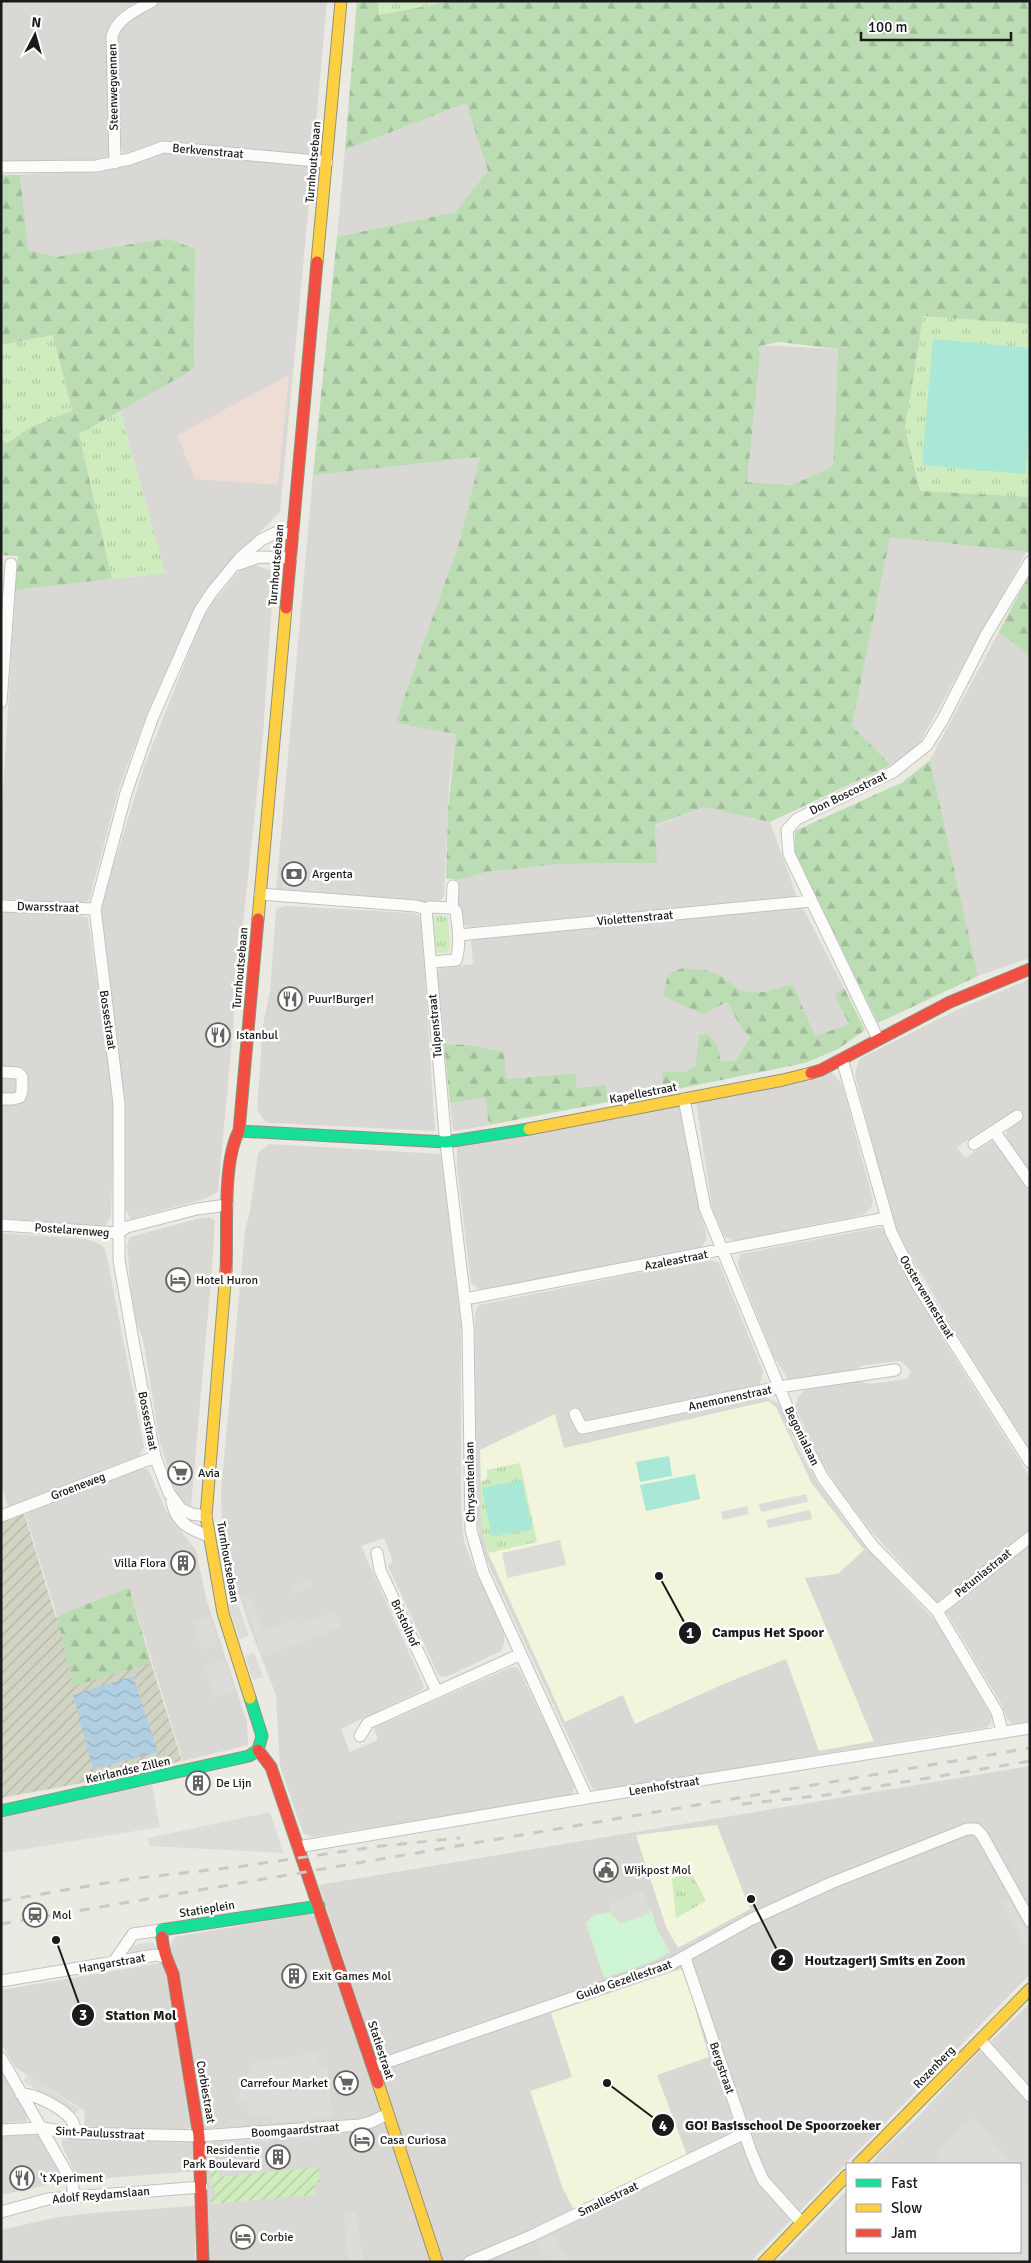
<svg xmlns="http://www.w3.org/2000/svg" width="1031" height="2263" font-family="Signika,sans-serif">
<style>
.residential{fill:#d9d8d4}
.commercial{fill:#eeddd5}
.education{fill:#f2f5db}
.construction{fill:url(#construction-furrows)}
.grass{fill:url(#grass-tufts)}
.forest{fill:url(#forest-firs);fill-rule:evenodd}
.park{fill:#cdf5d4}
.garden{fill:url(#garden-furrows)}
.pitch{fill:#a9e7d7}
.parking{fill:#dcdcd9}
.water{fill:url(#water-waves)}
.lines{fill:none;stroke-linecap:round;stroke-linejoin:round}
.street-casing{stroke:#c2c2bf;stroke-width:13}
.fast-casing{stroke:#8e947a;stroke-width:13}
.slow-casing{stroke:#8e947a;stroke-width:13}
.jam-casing{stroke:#8e947a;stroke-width:13}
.street{stroke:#fcfcfb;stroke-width:11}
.fast{stroke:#16e098;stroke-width:11}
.slow{stroke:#ffcf43;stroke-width:11}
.jam{stroke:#f24e42;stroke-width:11}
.rail{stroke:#c9c9c8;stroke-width:3;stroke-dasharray:10 10;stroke-linecap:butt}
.labels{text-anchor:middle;stroke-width:5;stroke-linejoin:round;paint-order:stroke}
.street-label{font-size:12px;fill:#1b1b1b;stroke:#fff}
.poi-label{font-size:12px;fill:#1b1b1b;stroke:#fff;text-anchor:start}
.leader{fill:none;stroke:#1b1b1b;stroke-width:2}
.callout-dot{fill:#1b1b1b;stroke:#fff;stroke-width:2}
.mark-label{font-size:15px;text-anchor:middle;font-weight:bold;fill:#fff}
.callout-label{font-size:14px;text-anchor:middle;font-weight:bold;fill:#1b1b1b;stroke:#fff;stroke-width:5;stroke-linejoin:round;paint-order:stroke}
</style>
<defs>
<pattern id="construction-furrows" width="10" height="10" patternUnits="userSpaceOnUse" patternTransform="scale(1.25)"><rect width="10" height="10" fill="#d2d4c3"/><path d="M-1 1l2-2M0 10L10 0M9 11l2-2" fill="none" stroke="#b4b5a7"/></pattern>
<pattern id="grass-tufts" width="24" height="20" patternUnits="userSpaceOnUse" patternTransform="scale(1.25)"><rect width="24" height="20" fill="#ceecbd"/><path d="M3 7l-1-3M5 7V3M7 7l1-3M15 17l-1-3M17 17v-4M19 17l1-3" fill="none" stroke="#b0caa2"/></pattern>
<pattern id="forest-firs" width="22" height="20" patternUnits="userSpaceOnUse" patternTransform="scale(1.25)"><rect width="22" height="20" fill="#bcdcb4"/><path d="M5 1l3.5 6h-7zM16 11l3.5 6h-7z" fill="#a1bc9a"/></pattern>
<pattern id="garden-furrows" width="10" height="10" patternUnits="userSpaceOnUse" patternTransform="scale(1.25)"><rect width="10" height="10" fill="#ceecbd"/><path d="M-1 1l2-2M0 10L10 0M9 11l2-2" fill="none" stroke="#b0caa2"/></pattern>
<pattern id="water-waves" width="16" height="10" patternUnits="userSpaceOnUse" patternTransform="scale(1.25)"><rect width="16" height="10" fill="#b2cfe1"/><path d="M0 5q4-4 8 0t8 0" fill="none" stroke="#98b1c0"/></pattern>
</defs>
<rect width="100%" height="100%" fill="#eae9e2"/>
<path class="residential" d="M1,1H141L120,13L111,23L108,30L110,155L105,160L82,165L1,162Z
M162,1H327L313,156L159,145L129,154L123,153L119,143L116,40L119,31L127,21Z
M466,103L488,171L455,212L337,237L345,150Z
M159,152L307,165L312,170L280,512L221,571L203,594L194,610L148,711L119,788L89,900L83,903L1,899V826L15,590L165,573L120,410L194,369L195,249L142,242L56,257L27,250L20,175L113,168Z
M759,345L838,349L833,466L792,485L747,482L760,356Z
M480,457L460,540L395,723L456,734L449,787L444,896L441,900L430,903L276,891L313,475Z
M890,536L1027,551L916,749L891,765L852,726Z
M252,564L274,572L263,735L239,963L218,1192L204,1199L131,1219L124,1207L125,1107L102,930L101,911L106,889L144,767L202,619L213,602L241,569Z
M999,632L1030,656V958L978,976L930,760Z
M704,807L770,822L797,897L469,927L459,922L458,880L487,872L558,864L656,863L655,826Z
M287,906L414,913L421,917L435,1131L270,1123L265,1121L257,1110L263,1025L270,991L276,911L277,908Z
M803,908L844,988L834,994L849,1024L815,1036L793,985L764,992L741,991L720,975L663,996L676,1001H727L742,1029L750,1036L736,1060L720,1062L717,1045L708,1034L696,1065L685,1072L662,1073L663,1092L608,1102L606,1085L576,1088V1073L505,1079L468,1045L444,1044L437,969L473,964L471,939Z
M1,911L76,914L88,918L114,1104L111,1216L105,1226L1,1218Z
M1030,979V1173L1006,1136L1009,1126L1022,1118L1023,1114L1019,1110H1014L957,1147L965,1158L992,1141L996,1143L1030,1192V1450L958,1336L899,1236L884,1190L855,1075L859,1059L957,1010Z
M832,1072L842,1084L873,1200L871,1208L863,1215L734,1241L724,1236L712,1207L696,1102Z
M485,1098L489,1125L455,1131L453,1130L450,1103Z
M679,1105L700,1213L706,1232V1241L701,1247L491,1289H479L471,1283L457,1167V1145Z
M269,1144L441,1154L461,1325V1511L464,1542L476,1572L504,1633V1643L501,1651L448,1676L442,1677L438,1674L388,1566L393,1562L384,1538L361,1546L424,1686L422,1690L341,1729L350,1752L378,1740L374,1728L511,1667L518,1668L573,1780L575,1786L572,1794L566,1797L312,1837L303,1833L280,1766L276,1695L250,1628L223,1544L222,1529L221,1492L245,1231L250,1212L258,1153Z
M209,1217L215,1220L212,1269L191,1506L184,1507L173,1485L160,1443L143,1339L133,1313L127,1245L130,1237L200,1218Z
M875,1228H882L943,1339L1030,1477V1721L1013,1724L1008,1720L1001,1703L948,1615L872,1532L841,1492L822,1462L795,1407L798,1398L804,1390L858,1381L869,1384L907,1379L911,1371L901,1361L864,1365L851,1371L788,1379L774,1357L740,1272L738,1261L741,1254Z
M1,1233L87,1239L102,1245L106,1252L144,1447L139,1456L8,1507L1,1481Z
M707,1259L719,1263L763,1371L760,1385L766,1397L779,1404L793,1439L817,1482L861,1542L937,1623L991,1715V1722L987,1727L599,1791L592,1788L482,1550L476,1511L475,1313L479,1305Z
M136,1468L148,1469L166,1511L196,1550L206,1598L247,1722L248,1745L183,1761L129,1587L57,1616L25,1513Z
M1030,1766V1974L750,2262H441L378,2074L383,2058L375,2054L319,1885Z
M309,1914L317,1917L383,2112L374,2117L354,2121L238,2130L229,2127L205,2129L170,1947L175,1937Z
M160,1963L165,1964L194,2125L185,2130L174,2131L84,2126L85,2111L15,2067L1,2043V1990Z
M1030,2003V2089L992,2045L991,2041Z
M980,2051L984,2052L991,2059L1030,2103V2262H777L847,2190V2252H1020V2164H872L880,2153L913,2122Z
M1,2067L29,2115L26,2121L1,2123Z
M388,2124L434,2262H206V2144L215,2141L221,2144L319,2136L323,2133Z
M39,2134L60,2172L61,2182L1,2195V2135Z
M62,2139L192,2142L198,2171L81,2180L76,2175L62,2146Z
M195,2206V2262H1V2230L53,2218L92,2213Z"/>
<path class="commercial" d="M289,375L278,485L195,479L177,435Z"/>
<path class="education" d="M768,1401L776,1407L812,1484L864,1550L838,1574L805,1578L874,1741L819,1751L786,1659L719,1686L635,1724L623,1695L565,1722L488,1553L482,1531L480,1450L555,1414L564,1448Z
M717,1825L750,1909L678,1948L666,1927L636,1835Z
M681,1969L685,1973L709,2057L657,2075L687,2155L574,2210L563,2189L530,2091L572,2077L551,2013Z"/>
<path class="construction" d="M24,1513L56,1618L128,1590L182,1761L77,1784L1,1798V1522Z"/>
<path class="grass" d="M378,1H453L379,15Z
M922,316L1030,324V497L920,491L905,428Z
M53,335L72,412L31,427L7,444L1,440V345Z
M120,410L165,573L112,579L79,434Z
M436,915L448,917L450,949L448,953L436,952L433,917Z
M520,1463L537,1542L488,1553L482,1531L481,1482L487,1479V1470Z
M691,1872L706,1901L676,1918L672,1878Z"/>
<path class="forest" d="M357,1H378L379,15L453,1H1030V324L923,316L905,428L920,491L1030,497V552L890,537L852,726L891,765L770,822L704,807L655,825L657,863L558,864L487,872L458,880L446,878L448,810L456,734L395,723L460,540L480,457L313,475L337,237L455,212L488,171L466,103L345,150ZM779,342L838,349L833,466L792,485L747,482L760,356L759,346Z
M1,175H20L28,250L56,257L143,242L169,239L195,249L194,369L79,434L112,579L15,590L18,556L1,555V440L7,443L31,427L72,411L53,335L1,345Z
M1030,573V656L999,632Z
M930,760L978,976L878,1023L795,854V831L903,782Z
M683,968L705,970L720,975L741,991L764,992L793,984L815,1036L849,1024L834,994L844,988L865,1030L838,1049L805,1063L663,1092L662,1072H685L696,1065L699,1035L708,1034L717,1045L721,1062L736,1060L750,1037L742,1029L727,1002L703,1014L663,996L668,974Z
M444,1044L468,1045L504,1052L506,1079L576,1073V1088L606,1085L608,1102L489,1125L485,1098L450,1103Z
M129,1587L151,1663L73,1686L57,1616Z"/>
<path class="park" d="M647,1907L651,1909L658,1931L670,1952L654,1961L604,1978L586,1923L594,1915L610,1912L620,1923L649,1914Z"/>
<path class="garden" d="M217,2149L219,2177L319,2167L320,2182L314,2183L315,2195L211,2204V2198L216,2197L215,2188H211L210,2154Z"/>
<path class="pitch" d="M933,339L1030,348V421L1025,474L922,465Z
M669,1456L672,1476L640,1482L636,1462Z
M695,1474L700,1499L646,1511L640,1485Z
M522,1480L532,1529L492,1537L482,1488Z"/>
<path class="parking" d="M283,879L320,882L319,894L282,891Z
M806,1494L808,1502L761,1512L759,1504Z
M747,1506L749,1514L723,1520L721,1512Z
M810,1510L812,1519L768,1528L766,1520Z
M560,1540L566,1565L507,1578L502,1553Z
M309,1579L312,1586L294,1594L291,1587Z
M251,1597L263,1631L292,1620L296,1626L335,1611L341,1627L263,1657L243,1599Z
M236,1599L249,1636L240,1639L227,1602Z
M210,1617L219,1646L201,1650L194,1622Z
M254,1653L263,1677L253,1680L245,1656Z
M225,1661L235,1691L213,1697L204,1666Z
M152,1785L160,1827L1,1853V1816Z
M270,1812L283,1853L150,1846L148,1838Z
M643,1892L650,1914L620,1923L610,1912V1907L613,1902Z
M1009,1900L1030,1934V1953L1002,1904Z
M152,1942L159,1952L133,1956L130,1950L134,1945Z
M322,2053L323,2058L315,2060L319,2066H327L332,2117L272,2122L271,2115L249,2117L246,2102H235L253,2062Z
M28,2074L79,2109L74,2115L23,2081Z
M974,2118L1012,2164H933L941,2156L937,2151Z
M324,2132L319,2136L221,2144L215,2141Z
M1020,2174L1030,2187V2262H1013L1010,2259L1008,2262H1001L992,2252H1020Z
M356,2212L364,2262H348L344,2215Z
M554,2234L561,2249L573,2262H548L536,2243Z"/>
<path class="water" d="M133,1676L158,1752L93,1769L73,1695Z"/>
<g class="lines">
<g class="street-casing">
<path id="street" d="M115,163L112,36C118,17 136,11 152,1
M1,167L96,166L130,159L163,147L327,162
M239,564L259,557L291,558
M1,702L11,564
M260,894L416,906L426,909L429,907L452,908L456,911C458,928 461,944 456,960L431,962
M1,906L95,909
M452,908L453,886
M426,909L445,1134L468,1328L471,1530L483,1572L587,1798
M459,935L811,901
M878,1039L789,854L787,830L797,819L893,772L927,745L943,719L986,635L1030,562
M842,1059L891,1232L918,1286L1030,1462
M1,1072L18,1073L22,1077V1091L20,1097L13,1099H1
M684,1099L705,1208L794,1423L823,1478L872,1545L937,1611L997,1712L1002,1731
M994,1131L1030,1182
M974,1144L1017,1116
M1,1225L118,1233L127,1227L197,1209L227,1205
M465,1299L886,1218
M575,1414L582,1428L779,1387L895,1370
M172,1502C176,1523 191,1530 209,1536
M1,1516L155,1457
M206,1516L192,1514L181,1509L169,1493L155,1457L134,1346L119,1260V1104L95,909L126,793L152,719L200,610L212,592L240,558L261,540L275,533L293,534
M377,1553L380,1570L437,1692
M937,1611L1030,1537
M360,1736L368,1723L521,1654
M298,1847L587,1798L1030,1728
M685,1958L751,2152L763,2180L801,2222
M113,1963L133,1934L161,1930
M1,1981L156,1955L164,1957
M980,2040L1030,2096
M1,2058L72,2182L74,2196
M373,2067L671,1964L750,1920L831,1883L967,1829H976L982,1835L1030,1921
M21,2094C34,2093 62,2108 70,2118C74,2122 75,2128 76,2133
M1,2130L42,2128L76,2133L199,2136L360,2125L371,2122L388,2114
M1,2212L48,2199L202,2187
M469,2262L531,2236L745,2133"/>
</g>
<g class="fast-casing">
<path id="fast" d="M239,1131L446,1142L529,1129
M1,1811L249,1756L258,1750L262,1736L250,1698
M162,1937L161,1930L319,1906"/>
</g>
<g class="slow-casing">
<path id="slow" d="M317,262L341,1
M258,919L286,608
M529,1129L783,1080L811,1073
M226,1270L206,1516L223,1613L250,1698
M378,2083L437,2262
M858,2164L1030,1989
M764,2262L847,2175"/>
</g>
<g class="jam-casing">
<path id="jam" d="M286,608L317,262
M811,1073L821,1070L950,1002L1030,969
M226,1270C228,1233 222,1162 239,1131L258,919
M258,1750L271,1767L378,2083
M162,1937C164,1954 167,1959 173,1974L199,2136L203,2262"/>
</g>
<use href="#street" class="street"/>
<use href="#fast" class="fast"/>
<use href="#slow" class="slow"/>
<use href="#jam" class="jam"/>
<path class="rail" d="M742,1804L826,1795L1030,1761
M1,1901L129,1879L236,1867L381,1846L460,1838
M1,1924L1030,1748"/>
</g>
<defs>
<g id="bank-ring" transform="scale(1.25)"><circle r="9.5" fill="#fff" stroke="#636361" stroke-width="1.5"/><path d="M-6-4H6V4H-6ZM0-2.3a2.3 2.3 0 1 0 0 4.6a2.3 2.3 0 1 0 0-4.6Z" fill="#636361"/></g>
<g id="restaurant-ring" transform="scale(1.25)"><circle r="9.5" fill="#fff" stroke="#636361" stroke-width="1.5"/><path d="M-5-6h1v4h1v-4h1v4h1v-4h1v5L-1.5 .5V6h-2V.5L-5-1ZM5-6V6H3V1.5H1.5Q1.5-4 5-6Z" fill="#636361"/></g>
<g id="hotel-ring" transform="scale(1.25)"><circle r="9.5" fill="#fff" stroke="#636361" stroke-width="1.5"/><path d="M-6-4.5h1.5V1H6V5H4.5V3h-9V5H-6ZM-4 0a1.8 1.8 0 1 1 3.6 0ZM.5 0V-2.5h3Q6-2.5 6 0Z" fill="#636361"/></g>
<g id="supermarket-ring" transform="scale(1.25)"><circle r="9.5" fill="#fff" stroke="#636361" stroke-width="1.5"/><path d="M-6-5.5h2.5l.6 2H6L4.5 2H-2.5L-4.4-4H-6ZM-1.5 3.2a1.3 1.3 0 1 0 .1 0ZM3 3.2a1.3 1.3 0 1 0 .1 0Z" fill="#636361"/></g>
<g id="building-ring" transform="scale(1.25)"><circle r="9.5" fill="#fff" stroke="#636361" stroke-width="1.5"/><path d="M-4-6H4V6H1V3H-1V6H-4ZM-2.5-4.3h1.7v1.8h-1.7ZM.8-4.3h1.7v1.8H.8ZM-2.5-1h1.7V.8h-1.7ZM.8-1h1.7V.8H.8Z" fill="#636361"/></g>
<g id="civic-ring" transform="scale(1.25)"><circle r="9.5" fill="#fff" stroke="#636361" stroke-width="1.5"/><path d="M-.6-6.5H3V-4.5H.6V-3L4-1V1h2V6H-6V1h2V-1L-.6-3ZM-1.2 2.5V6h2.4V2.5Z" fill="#636361"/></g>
<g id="station-ring" transform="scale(1.25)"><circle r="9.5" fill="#fff" stroke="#636361" stroke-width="1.5"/><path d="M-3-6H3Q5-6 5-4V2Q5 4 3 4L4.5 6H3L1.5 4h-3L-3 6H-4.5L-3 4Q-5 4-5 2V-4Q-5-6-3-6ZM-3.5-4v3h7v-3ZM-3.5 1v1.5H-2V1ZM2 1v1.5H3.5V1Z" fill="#636361"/></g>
</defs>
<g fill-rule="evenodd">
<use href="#bank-ring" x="294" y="874"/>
<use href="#restaurant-ring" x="290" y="999"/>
<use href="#restaurant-ring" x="218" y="1035"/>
<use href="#hotel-ring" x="178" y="1280"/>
<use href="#supermarket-ring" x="180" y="1473"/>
<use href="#building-ring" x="183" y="1563"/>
<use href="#building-ring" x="198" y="1783"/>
<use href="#civic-ring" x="606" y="1870"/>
<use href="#station-ring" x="35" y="1915"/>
<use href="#building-ring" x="294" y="1976"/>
<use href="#supermarket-ring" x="346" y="2083"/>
<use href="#hotel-ring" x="362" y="2140"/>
<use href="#building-ring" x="278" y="2157"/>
<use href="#restaurant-ring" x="22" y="2178"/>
<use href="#hotel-ring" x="243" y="2237"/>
</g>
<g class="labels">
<g class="street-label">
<text transform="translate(113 87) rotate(-91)" y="4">Steenwegvennen</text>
<text transform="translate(208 151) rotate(5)" y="4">Berkvenstraat</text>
<text transform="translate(313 162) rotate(-85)" y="4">Turnhoutsebaan</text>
<text transform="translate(276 565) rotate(-85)" y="4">Turnhoutsebaan</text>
<text transform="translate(848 793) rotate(-26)" y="4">Don Boscostraat</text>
<text transform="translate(48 907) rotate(2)" y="4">Dwarsstraat</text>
<text transform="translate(635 918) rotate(-5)" y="4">Violettenstraat</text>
<text transform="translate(240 968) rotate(-85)" y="4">Turnhoutsebaan</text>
<text transform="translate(108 1020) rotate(82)" y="4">Bossestraat</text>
<text transform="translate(435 1026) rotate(-95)" y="4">Tulpenstraat</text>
<text transform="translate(643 1093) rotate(-11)" y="4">Kapellestraat</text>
<text transform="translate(72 1230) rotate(4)" y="4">Postelarenweg</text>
<text transform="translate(676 1260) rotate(-11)" y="4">Azaleastraat</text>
<text transform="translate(927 1297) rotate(59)" y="4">Oostervennestraat</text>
<text transform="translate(730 1398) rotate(-12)" y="4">Anemonenstraat</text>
<text transform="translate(148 1421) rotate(79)" y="4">Bossestraat</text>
<text transform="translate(802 1436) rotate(64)" y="4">Begonialaan</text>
<text transform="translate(470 1482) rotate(-91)" y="4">Chrysantenlaan</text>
<text transform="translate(78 1486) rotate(-21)" y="4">Groeneweg</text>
<text transform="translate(228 1562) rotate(80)" y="4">Turnhoutsebaan</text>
<text transform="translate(983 1573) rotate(-39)" y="4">Petuniastraat</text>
<text transform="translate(405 1623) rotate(65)" y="4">Bristolhof</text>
<text transform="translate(128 1770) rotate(-13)" y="4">Keirlandse Zillen</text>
<text transform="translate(664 1786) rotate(-9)" y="4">Leenhofstraat</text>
<text transform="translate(207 1909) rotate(-9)" y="4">Statieplein</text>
<text transform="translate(112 1963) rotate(-10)" y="4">Hangarstraat</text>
<text transform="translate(624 1980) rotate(-19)" y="4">Guido Gezellestraat</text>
<text transform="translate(381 2050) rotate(72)" y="4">Statiestraat</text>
<text transform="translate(934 2067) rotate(-46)" y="4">Rozenberg</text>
<text transform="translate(722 2068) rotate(71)" y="4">Bergstraat</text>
<text transform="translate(206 2092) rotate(80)" y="4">Corbiestraat</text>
<text transform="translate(295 2130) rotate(-4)" y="4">Boomgaardstraat</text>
<text transform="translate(100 2133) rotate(3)" y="4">Sint-Paulusstraat</text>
<text transform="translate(101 2195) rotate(-5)" y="4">Adolf Reydamslaan</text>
<text transform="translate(608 2199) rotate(-26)" y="4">Smallestraat</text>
</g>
<g class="poi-label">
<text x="312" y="878">Argenta</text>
<text x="308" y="1003">Puur!Burger!</text>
<text x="236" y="1039">Istanbul</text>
<text x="196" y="1284">Hotel Huron</text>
<text x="198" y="1477">Avia</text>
<text x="166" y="1567" text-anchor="end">Villa Flora</text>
<text x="216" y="1787">De Lijn</text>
<text x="624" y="1874">Wijkpost Mol</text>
<text x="52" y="1919">Mol</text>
<text x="312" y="1980">Exit Games Mol</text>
<text x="328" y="2087" text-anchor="end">Carrefour Market</text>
<text x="380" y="2144">Casa Curiosa</text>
<text x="260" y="2154" text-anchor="end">Residentie<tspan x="260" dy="14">Park Boulevard</tspan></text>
<text x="40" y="2182">'t Xperiment</text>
<text x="260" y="2241">Corbie</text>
</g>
</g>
<path class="leader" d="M659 1576L690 1633M751 1899L782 1960M56 1940L83 2015M607 2083L663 2125"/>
<g class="callout-dot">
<circle cx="659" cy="1576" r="5"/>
<circle cx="751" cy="1899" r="5"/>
<circle cx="56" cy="1940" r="5"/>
<circle cx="607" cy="2083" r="5"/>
<circle cx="690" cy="1633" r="12"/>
<circle cx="782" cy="1960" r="12"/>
<circle cx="83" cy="2015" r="12"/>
<circle cx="663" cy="2125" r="12"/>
</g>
<g class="mark-label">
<text x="690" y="1638">1</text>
<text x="782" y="1965">2</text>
<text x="83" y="2020">3</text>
<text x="663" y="2131">4</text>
</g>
<g class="callout-label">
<text x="768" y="1637">Campus Het Spoor</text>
<text x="885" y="1965">Houtzagerij Smits en Zoon</text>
<text x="141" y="2020">Station Mol</text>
<text x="783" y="2130">GO! Basisschool De Spoorzoeker</text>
</g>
<rect width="1031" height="2263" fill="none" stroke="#1b1b1b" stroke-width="5"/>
<rect x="846" y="2163" width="175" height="90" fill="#ffffff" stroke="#a4a4a4"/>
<rect x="856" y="2179" width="25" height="8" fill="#16e098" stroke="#a4a4a4"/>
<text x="891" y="2188" font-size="15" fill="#1b1b1b">Fast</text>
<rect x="856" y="2204" width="25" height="8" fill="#ffcf43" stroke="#a4a4a4"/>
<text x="891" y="2213" font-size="15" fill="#1b1b1b">Slow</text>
<rect x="856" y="2229" width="25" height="8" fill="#f24e42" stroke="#a4a4a4"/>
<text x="891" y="2238" font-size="15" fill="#1b1b1b">Jam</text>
<g transform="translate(35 35) rotate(6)" stroke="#ffffff" stroke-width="4" paint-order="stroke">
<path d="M0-4L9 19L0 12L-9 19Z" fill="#1b1b1b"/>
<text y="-8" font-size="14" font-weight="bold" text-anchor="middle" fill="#1b1b1b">N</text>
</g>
<path d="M861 32v8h150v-8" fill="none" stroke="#1b1b1b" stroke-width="2.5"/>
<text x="868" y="32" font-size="15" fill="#1b1b1b" stroke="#ffffff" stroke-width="4" paint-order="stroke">100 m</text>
</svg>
